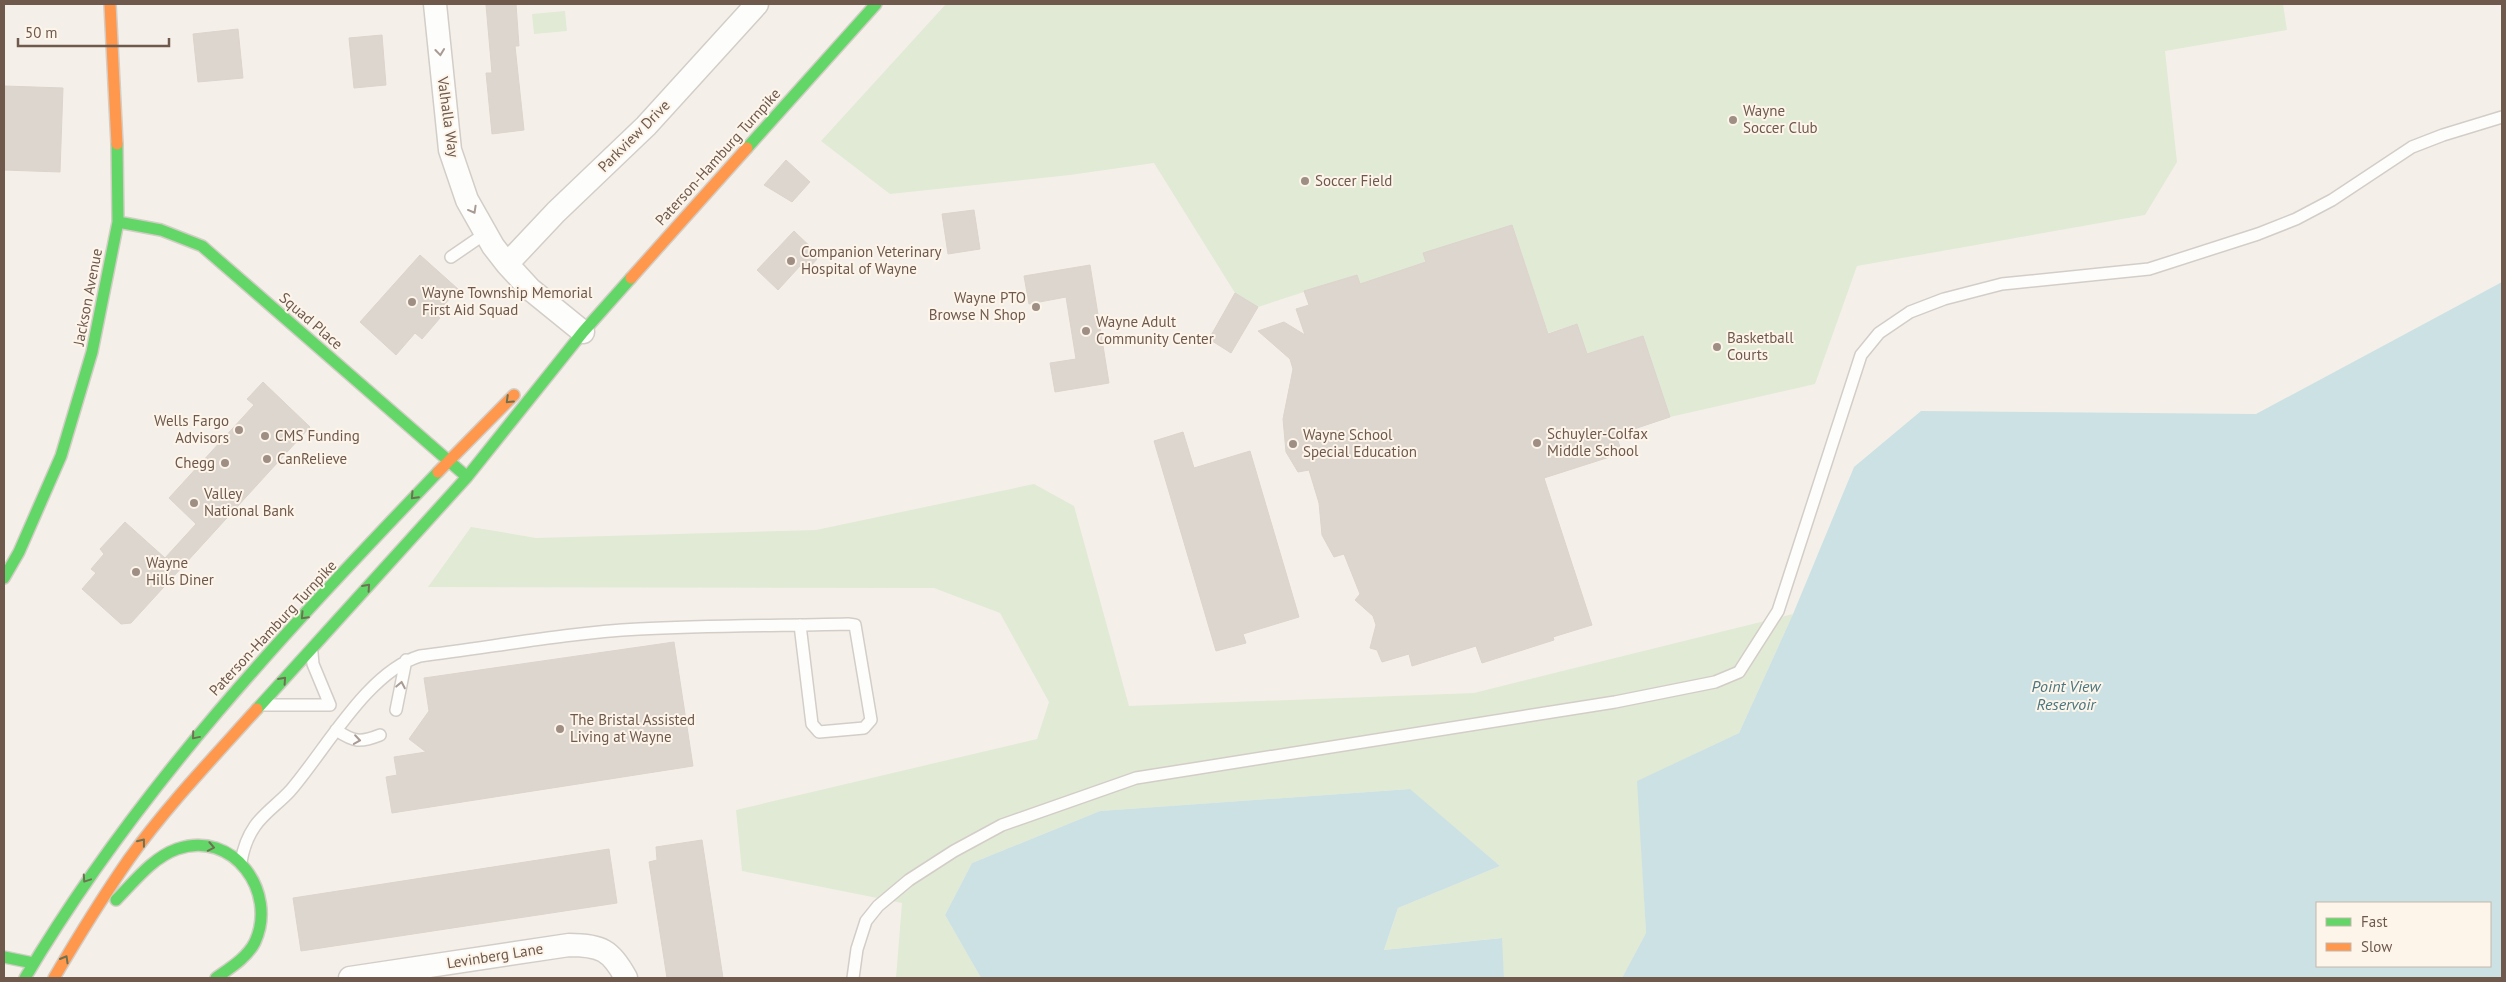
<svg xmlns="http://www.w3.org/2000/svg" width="2506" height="982" font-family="'PT Sans',sans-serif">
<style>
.green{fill:#e1ead5}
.water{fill:#cce1e3;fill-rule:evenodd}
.building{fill:#ddd6cf;stroke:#dcd3cc}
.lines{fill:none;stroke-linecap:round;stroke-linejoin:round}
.lane-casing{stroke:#d3cdc7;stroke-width:14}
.street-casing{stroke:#d3cdc7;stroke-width:25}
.fast-casing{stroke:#d3cdc6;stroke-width:14}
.slow-casing{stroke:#d3cdc6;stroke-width:14}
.lane{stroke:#fdfdfc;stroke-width:11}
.street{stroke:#fdfdfc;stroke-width:22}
.fast{stroke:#63d668;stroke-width:11}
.slow{stroke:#ff974d;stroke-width:11}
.oneway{stroke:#a89b93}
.oneway2{stroke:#6d7252}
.poi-dot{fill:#9e8e84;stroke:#fdf5ea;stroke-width:2}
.labels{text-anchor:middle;stroke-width:4;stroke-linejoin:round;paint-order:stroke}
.poi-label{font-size:15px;fill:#6f594d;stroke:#fdf5ea;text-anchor:start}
.street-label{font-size:15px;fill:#6f594d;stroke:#fdf5ea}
.water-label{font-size:16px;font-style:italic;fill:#497680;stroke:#fdf5ea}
</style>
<rect width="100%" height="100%" fill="#f4f0e9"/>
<path class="green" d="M946,4H2283L2287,30L2165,51L2177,162L2145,215L1857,266L1815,384L1670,417L1643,336L1587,354L1576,324L1548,333L1512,225L1424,253L1426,262L1360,284L1356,275L1258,307L1235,293L1154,163L1070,175L890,194L821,141Z
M565,11L567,31L534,34L532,14Z
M1034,484L1074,506L1129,706L1474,693L1793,614L1739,733L1638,781L1646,933L1622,978H1504L1501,938L1384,950L1398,908L1500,866L1409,789L1100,811L972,863L945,915L981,978H896L902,903L742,871L736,810L1037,739L1049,702L1000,613L934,588L428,587L471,527L536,538L816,530Z"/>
<path class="water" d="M2502,282V978H1622L1646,933L1637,781L1739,733L1793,614L1854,467L1921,411L2256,414ZM2317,903H2490V966H2317Z
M1410,789L1500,866L1398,908L1384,950L1502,938L1504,978H981L945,915L972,863L1100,811Z"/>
<path class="building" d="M516,4L519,46H515L524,130L492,134L486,73H492L486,5Z
M238,29L243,78L198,82L193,34Z
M382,35L386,85L354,88L349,38Z
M5,86L63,88L60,172L4,170Z
M786,160L810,182L792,202L764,185Z
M974,210L980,249L948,254L942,214Z
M1512,225L1548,334L1577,324L1587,354L1643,336L1670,417L1616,435L1622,453L1544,478L1592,625L1553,637L1554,640L1482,663L1476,646L1412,666L1409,654L1382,662L1377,650L1370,648L1376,625L1373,616L1355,600L1360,594L1344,554L1334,557L1322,535L1319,503L1309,470L1298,472L1286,452L1283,419L1293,369L1290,359L1258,331L1284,322L1305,335L1296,309L1309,305L1304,291L1357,275L1360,284L1426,262L1423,253Z
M794,231L820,256L806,271L800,266L778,290L757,270Z
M420,255L458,289L436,314L440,318L422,339L415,333L396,355L360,322Z
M1090,265L1109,383L1055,392L1050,363L1076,359L1066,297L1029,304L1024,276Z
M1235,293L1258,307L1231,353L1209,339Z
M263,382L310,427L131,623L121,624L82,589L96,573L91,569L104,554L100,549L125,522L165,558L196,524L169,498L254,405L247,399Z
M1183,432L1194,468L1250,451L1299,617L1243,634L1246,643L1216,651L1154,441Z
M674,642L693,766L392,813L386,777L397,775L394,757L426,752L409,739L429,711L424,678Z
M702,840L723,978H667L649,862L657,860L656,847Z
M609,849L617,903L301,951L293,898Z"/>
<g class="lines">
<g class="lane-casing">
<path id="lane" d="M451,257L486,233
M265,705H330L313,664L312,653
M396,710L406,660
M336,730C354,742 360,743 380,735
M241,862C243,850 248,836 255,826C264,813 279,803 290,791C325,751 367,672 420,656C493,647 565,633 639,629C708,625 778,626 848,624L855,625L871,720L864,728L819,732L812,724L800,625
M853,978L857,949L866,921L878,906L909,880L954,851L1002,825L1136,778L1615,702L1715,682L1739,672L1778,611L1861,355L1879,333L1910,312L1944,299L2002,284L2149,269L2258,234L2296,219L2332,200L2412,147L2443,135L2502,117"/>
</g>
<g class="street-casing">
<path id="street" d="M435,4L450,150L467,200L493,246L507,264L530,289L583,332
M507,264L556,212L646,126L757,4
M350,978L569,945C601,945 611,950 626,978"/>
</g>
<g class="fast-casing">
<path id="fast" d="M747,148L876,4
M118,222L161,230L202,246L466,476
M4,578L19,552L61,456L92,352L118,222L117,144
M257,709L467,477L583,332L631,278
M116,900C134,882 152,858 177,849C233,829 278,892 255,942C247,958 230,968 216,978
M4,957L33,963
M25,978C138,787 286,631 438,472"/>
</g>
<g class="slow-casing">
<path id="slow" d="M110,4L117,144
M631,278L747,148
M438,472L514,395
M54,978C78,937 102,898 129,859C167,806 213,758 257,709"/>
</g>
<use href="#lane" class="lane"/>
<use href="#street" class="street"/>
<use href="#fast" class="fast"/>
<use href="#slow" class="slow"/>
</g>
<defs><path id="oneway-chevron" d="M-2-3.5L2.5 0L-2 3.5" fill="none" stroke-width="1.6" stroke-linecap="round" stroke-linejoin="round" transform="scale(1.25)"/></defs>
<g class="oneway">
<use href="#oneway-chevron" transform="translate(440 52) rotate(84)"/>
<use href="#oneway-chevron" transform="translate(473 210) rotate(61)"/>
<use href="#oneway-chevron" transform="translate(401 685) rotate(-79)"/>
<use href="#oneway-chevron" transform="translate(357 740) rotate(8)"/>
</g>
<g class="oneway2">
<use href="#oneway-chevron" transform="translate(509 400) rotate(136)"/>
<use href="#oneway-chevron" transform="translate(414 496) rotate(133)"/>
<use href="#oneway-chevron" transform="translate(367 587) rotate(-48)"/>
<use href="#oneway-chevron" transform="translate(304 616) rotate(133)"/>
<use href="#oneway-chevron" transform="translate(283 680) rotate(-48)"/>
<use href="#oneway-chevron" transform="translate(195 736) rotate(130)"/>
<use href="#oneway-chevron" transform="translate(142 842) rotate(-52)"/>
<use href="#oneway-chevron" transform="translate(211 847) rotate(11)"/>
<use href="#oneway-chevron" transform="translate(86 879) rotate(124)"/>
<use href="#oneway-chevron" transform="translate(65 959) rotate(-60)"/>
</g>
<g class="poi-dot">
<circle cx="1733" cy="120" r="5"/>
<circle cx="1305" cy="181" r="5"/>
<circle cx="791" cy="261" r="5"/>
<circle cx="412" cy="302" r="5"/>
<circle cx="1036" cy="307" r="5"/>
<circle cx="1086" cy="331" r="5"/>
<circle cx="1717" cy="347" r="5"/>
<circle cx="239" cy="430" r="5"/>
<circle cx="265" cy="436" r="5"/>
<circle cx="1537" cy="443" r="5"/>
<circle cx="1293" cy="444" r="5"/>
<circle cx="267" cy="459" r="5"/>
<circle cx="225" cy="463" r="5"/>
<circle cx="194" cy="503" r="5"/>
<circle cx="136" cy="572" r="5"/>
<circle cx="560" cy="729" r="5"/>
</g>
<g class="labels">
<g class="poi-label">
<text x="1743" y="116">Wayne<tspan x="1743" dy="17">Soccer Club</tspan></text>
<text x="1315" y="186">Soccer Field</text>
<text x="801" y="257">Companion Veterinary<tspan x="801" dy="17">Hospital of Wayne</tspan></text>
<text x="422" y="298">Wayne Township Memorial<tspan x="422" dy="17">First Aid Squad</tspan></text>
<text x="1026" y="303" text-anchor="end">Wayne PTO<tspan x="1026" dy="17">Browse N Shop</tspan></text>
<text x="1096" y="327">Wayne Adult<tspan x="1096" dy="17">Community Center</tspan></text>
<text x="1727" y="343">Basketball<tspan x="1727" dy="17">Courts</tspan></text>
<text x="229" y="426" text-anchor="end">Wells Fargo<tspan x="229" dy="17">Advisors</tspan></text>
<text x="1547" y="439">Schuyler-Colfax<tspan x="1547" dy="17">Middle School</tspan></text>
<text x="1303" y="440">Wayne School<tspan x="1303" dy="17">Special Education</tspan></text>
<text x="275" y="441">CMS Funding</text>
<text x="277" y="464">CanRelieve</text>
<text x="215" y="468" text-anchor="end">Chegg</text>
<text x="204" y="499">Valley<tspan x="204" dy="17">National Bank</tspan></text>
<text x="146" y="568">Wayne<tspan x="146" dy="17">Hills Diner</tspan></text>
<text x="570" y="725">The Bristal Assisted<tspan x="570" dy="17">Living at Wayne</tspan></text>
</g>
<g class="street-label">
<text transform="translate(448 117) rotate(82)" y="5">Valhalla Way</text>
<text transform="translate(634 136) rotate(-45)" y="5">Parkview Drive</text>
<text transform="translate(718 157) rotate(-48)" y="5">Paterson-Hamburg Turnpike</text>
<text transform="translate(88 297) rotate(-79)" y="5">Jackson Avenue</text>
<text transform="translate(311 321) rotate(41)" y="5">Squad Place</text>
<text transform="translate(273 628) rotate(-47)" y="5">Paterson-Hamburg Turnpike</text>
<text transform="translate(495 956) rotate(-9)" y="5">Levinberg Lane</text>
</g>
<g class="water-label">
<text x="2066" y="692">Point View<tspan x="2066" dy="18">Reservoir</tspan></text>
</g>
</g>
<rect width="2506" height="982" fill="none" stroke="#6f594d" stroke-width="10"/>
<rect x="2316" y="902" width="175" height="65" fill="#fdf5ea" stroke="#c4b7ab"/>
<rect x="2326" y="918" width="25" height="8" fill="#63d668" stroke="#c4b7ab"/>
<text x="2361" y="927" font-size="15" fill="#6f594d">Fast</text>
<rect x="2326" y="943" width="25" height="8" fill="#ff974d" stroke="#c4b7ab"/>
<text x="2361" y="952" font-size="15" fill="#6f594d">Slow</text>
<path d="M18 38v8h151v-8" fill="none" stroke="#6f594d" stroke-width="2.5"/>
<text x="25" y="38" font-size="15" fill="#6f594d" stroke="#fdf5ea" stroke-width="4" paint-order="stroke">50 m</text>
</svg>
